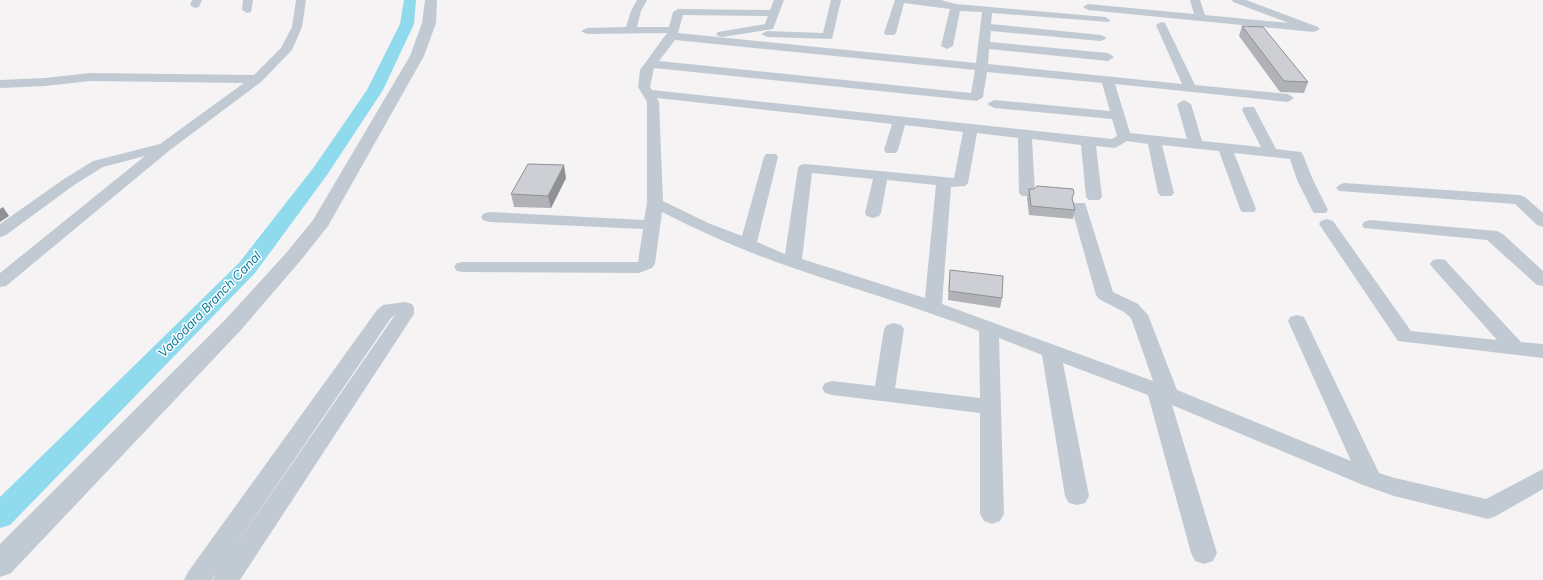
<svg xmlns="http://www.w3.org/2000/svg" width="1543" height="580" font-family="Figtree,sans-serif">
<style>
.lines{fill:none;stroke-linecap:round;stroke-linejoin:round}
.canal{fill:#90daee;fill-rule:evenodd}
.minor{fill:#c1cad2;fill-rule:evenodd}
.tertiary{fill:#c1cad2;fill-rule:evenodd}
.wall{fill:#b0b2b7}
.shaded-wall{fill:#909195}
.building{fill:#cdcfd5;stroke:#909195}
.labels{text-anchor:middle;stroke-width:3;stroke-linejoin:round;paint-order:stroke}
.water-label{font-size:13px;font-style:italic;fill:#0c7c9b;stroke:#fff}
</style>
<rect width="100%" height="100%" fill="#f5f3f3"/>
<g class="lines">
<path class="canal" d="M404,0H416L414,24L383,90L327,175L255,273L10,525L0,528V497L239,263L314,167L367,90L400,24Z"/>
<path class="minor" d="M192,0H202L199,7L195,8L190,5Z
M243,0H253L251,12L247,13L242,10Z
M296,0H306L302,27L292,50L261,82L170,150L6,286L0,287V273L145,156L103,167L74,185L6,235L0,237V224L64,179L93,161L160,144L244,83L90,81L45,86L0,88V80L45,78L90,73L254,75L281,48L292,27Z
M637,0H647L641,11L637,27H669L673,12L678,9L770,10L774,0H784L773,29L722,37L718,36L716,34L718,32L765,24L768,16L683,15L678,33L688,34L976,63L982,12L960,11L953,46L947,49L941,46L950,9L904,3L896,33L894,35H886L884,33L895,0H941L956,4L1105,17L1110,20L1109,22L992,13L991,24L1101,35L1107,38L1101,41L991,31L990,42L1108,53L1114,57L1108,61L989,49L988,64L1182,84L1156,25L1161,22L1165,23L1195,85L1288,94L1294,98L1288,102L1115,84L1130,133L1187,139L1177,104L1184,100L1191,104L1202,141L1261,147L1242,110L1244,107H1254L1276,149L1301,152L1303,155L1313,180L1328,210L1326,213H1314L1312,210L1297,180L1290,159L1234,153L1256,209L1254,212H1242L1240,209L1219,151L1162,145L1174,193L1171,196H1161L1158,193L1148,144L1127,141L1115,148L1096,146L1102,197L1099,200H1089L1086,197L1081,145L1032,139L1035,193L1032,196H1022L1019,193L1018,138L977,133L968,183L965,186L951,187L942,304L1153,381L1131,318L1124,312L1099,299L1096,295L1071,206L1073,203H1085L1113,292L1138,304L1148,315L1177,390L1351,461L1288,321L1290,317L1297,315L1304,317L1379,473L1395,478L1486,499L1543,469V489L1496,516L1488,519L1394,496L1363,485L1172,405L1217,553L1213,561L1204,564L1195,561L1191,553L1148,395L1063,363L1089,496L1085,503L1077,505L1069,503L1065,496L1042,355L999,338L1004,514L1000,521L992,524L984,521L980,514V413L832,395L825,393L822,388L825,383L832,381L875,386L884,329L887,325L894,323L901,325L904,329L895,388L980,398L979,331C912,305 843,286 776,262C737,248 699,231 662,212L655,264L652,268L639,273L463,272L457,271L454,267L457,263L463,262H638L643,229L489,222L483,220L481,217L483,214L489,212L644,220L647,203V102L638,87L640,70L667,33L587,34L581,31L587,28L626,27L631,11ZM675,40L975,70L971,93L659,61ZM654,68L977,101L983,97L987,72L1102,83L1110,111L994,100L987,104L994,108L1112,119L1117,136L1112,139L652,90L650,87ZM657,98L892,124L884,150L886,153H896L898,150L905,125L963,132L954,178L805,164L800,165L798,168L785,254L757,242L778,157L776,154H766L764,157L742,236L708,223L663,201L659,102ZM812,173L873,179L865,213L867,216L873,218L879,216L881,213L887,180L936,185L925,298L802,259Z
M831,0H841L832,39L767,37L761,34L767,31L823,33Z
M1190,0H1200L1205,15L1289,23L1233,2L1232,0H1246L1318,27L1320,29L1314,32L1088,10L1083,7L1088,4L1194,14Z
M1344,183L1519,195L1525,197L1543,213V227L1537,225L1515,204L1339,191L1336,188L1339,185Z
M1327,219L1333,221L1411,331L1497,340L1433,268L1430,264L1433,260L1439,259L1445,260L1521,342L1543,344V358L1398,341L1319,224L1321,221Z
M1370,220L1497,231L1504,235L1543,271V286L1537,285L1487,240L1364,228L1362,225L1364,222Z
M405,302L412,304L414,308V314L240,580H213L216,573L212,580H184L188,572L377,310L383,305ZM395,315L233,549L391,318Z"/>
<path class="tertiary" d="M425,0H437L436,23L424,56L328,226L301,260L240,331L11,573L0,577V544L224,321L287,252L313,220L410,56L422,23Z"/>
</g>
<path class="wall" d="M1242,26L1308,82L1304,93L1280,92L1239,36Z
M566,178L551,208L514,207L511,194Z
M1029,189L1073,201L1075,210L1073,219L1029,215L1027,198Z
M950,270L1002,298L1000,308L948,300L949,279Z"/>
<path class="shaded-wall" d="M564,165L566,178L551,208L548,196Z
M3,207L9,216L0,222V209Z"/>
<path class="building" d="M1242,26L1263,27L1308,82L1284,81Z
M528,164L564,165L548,196L511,194Z
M1037,186L1073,189L1074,193L1072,198L1075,210L1031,206L1029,189H1034Z
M950,270L1003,276L1002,298L949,291Z"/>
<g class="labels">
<g class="water-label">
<text transform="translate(209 304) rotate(-46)" y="5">Vadodara Branch Canal</text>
</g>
</g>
</svg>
